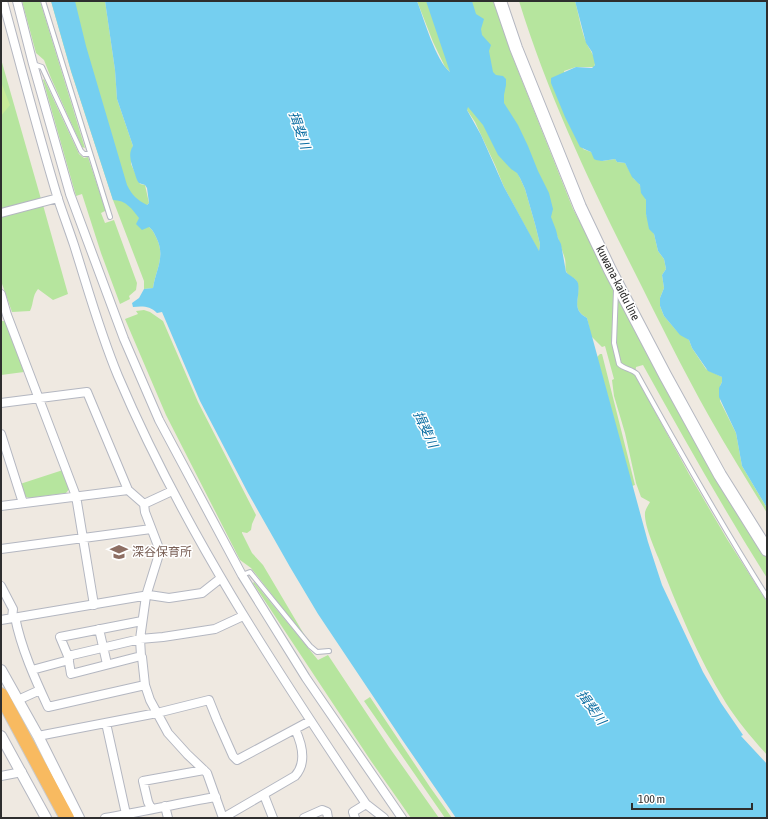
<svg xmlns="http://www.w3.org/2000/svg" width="768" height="819" font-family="'Asap Condensed','Noto Sans JP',sans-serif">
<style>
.green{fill:#b6e59e}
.pitch{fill:#c9ec9a}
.water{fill:#75cff0;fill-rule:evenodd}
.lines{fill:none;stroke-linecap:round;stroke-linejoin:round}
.service-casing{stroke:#b4b7c1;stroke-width:6}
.minor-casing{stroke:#b4b7c1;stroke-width:10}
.tertiary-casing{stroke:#b4b7c1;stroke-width:12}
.secondary-casing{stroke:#b4b7c1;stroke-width:14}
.trunk-casing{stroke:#c9c9c9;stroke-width:16}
.service{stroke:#fff;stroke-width:4}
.minor{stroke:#fff;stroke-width:8}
.tertiary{stroke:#fff;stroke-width:10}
.secondary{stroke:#fff;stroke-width:12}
.trunk{stroke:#f8ba60;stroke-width:14}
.labels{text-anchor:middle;stroke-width:3;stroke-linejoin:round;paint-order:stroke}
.street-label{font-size:12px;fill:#2e2e2e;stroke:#fff}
.education-label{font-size:12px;fill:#785e54;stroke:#fff;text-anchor:start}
.water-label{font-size:13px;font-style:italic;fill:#0d6fa3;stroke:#fff}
</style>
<rect width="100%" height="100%" fill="#efe9e1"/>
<path class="green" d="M22,1H40L85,148L82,147L51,78L44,60L36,53Z
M51,1H105L115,70L117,99L133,146L131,164L140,184L145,185L149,203L147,205L149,227C153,230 154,233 156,237C166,256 156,269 153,288L144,289V281L113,200L71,71Z
M417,1H433L520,178L525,189L535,224L540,244L539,252L504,187L495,165L475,122L467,110L451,73L445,67L433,42Z
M464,1H494L511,53L573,209L614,286L613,293L615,297L620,298L716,476L767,557V578C723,508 683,437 643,365L636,367L635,375L689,474L727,539L767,602V755C752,738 738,722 726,703C698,658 677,606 658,557C654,547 644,524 645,513C645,510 648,506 650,502L641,497L636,483L625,433L614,396L612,380L614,379L605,346L602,347L591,336L587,318C569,308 582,297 577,282C575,277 568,277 566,271C565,268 566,263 565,259C563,252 560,245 558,238L497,97Z
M519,1H575C579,15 581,31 587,44C590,51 598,59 594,67H576L564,71L583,149L591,152L602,161L615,159L617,162L625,163L634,179L638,182L641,187L646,200V214L654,234L658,251L664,259L666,269L662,275L664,288L660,298V306L664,316L676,330L689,340L692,348L706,369L722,377V382L720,386V401L736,433L742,466L767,508V513C748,482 728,450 710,418C683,370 659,321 635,273C590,184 548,95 519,1Z
M1,59L41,199L1,209Z
M44,79L79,154L84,158L88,157L105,209V211L101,213L105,223L114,220L137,283L136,290L129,296L130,299L120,304L101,253L82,194L76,196L43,80Z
M43,205L68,294L53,300L38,289C32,296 34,303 30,311L12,312L1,281V217Z
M144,310L150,312L163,321L198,402L256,515L252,524L251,530L247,533L242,532V533L252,553L263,565L308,641L251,568L240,560L166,415L125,319L138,314L136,311Z
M1,321H5L24,372L1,375Z
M600,354H602L635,485L632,486L597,357Z
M63,470L70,488L66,493L29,498L24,496L20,484Z
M254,582L318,660L328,655L389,747L439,818H411L371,761L253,583Z
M370,697L430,787L452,818H445L364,701Z"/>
<path class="pitch" d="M1,82L10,105L1,116Z"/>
<path class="water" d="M51,1H75L86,46L127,185C132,195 137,200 147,205L149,203L147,188L145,185C144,184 140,184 139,183C137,181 136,177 135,174C132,165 127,155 133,146L117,99L115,70L105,1H417C424,19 436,61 450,72L426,1H472L476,14L484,19L481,29L482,35L491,45L489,51L493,72L496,75L503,76L506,79V85L504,95V103L518,125L528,146L538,171L549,193L553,209L551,217L556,230L558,238L561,244L566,272C570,276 576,278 578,283C581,298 570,309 587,318L648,542L662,585L703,672L721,703L743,735L741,736L767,764V818H456L403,741L318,614L290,567L248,493L200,401L162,312L157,313C150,306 143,306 133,307L132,303L139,298L144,289L153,288C156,269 166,256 156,237C154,233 153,230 149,227L142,230L136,224L139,218C132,209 126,200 113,200L71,71ZM468,107L483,125L498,155L511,169L517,173L520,178L525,189L535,224L540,244L539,251L504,187L481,135L467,110Z
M575,1H767V508L742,466L736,433L719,397V388L722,382V377L708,371L692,348L689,340L680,335L664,316L660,306V298L664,288L662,275L666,269L664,259L658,251L654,234L649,229L646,214V200L641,193L640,185L632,177L625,163L617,162L615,159L602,161L596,160L594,159L591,152L580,147L565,117L551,83V78L576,67L592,68L595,65L592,52L586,43Z"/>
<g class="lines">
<g class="service-casing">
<path id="service" d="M43,1L110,217
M33,64L42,67L81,151L84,154H90
M617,289L616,290L614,343L619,364C624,369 632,369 637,374C679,450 721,524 767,597
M242,575L250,572L310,646L317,652L329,651"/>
</g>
<g class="minor-casing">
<path id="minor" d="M3,1C21,67 38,133 58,199C63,214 69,230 74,245C88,289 100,333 118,376C183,529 274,667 366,804L353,812L355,818
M17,1L33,64L70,194L124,339L159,420L242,575L306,678L402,818
M1,213L58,198
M1,294L7,315L76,496L94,605
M1,403L87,392L128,490
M1,434L23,503
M144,504L172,491
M1,506L128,490L144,504L145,512L160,551L146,596L140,639L141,656L142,657L145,685L150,700L168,733L187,754L207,773L223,818
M1,549L151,529
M1,586L13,609L12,618
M15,617C21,648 35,679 48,707L145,685
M1,620L149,595L169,598L202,593L221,578
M99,629L107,664
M68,656L140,639L163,637L215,629L243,616
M141,656L71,674L68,656L60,637L142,621
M32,670L69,660
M18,700L40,690
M106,723L126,814
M38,736L157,713L209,700L217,720L233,756L237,760L310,721
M1,776L22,772
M264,795L273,818
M366,804L384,818
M165,806L168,818
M151,808L148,802L143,781L204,770
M105,818C142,812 179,803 216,797
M223,818L295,776C307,763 302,744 295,729
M304,818L322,810L327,812L328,818"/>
</g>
<g class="tertiary-casing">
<path id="tertiary" d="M1,670L38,736L79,818
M1,736L46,818"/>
</g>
<g class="secondary-casing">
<path id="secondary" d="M500,1L516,48L580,207L610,270L665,375L720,475L767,550"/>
</g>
<g class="trunk-casing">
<path id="trunk" d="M1,695L67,818"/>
</g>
<use href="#service" class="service"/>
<use href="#minor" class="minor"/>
<use href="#tertiary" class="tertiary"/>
<use href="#secondary" class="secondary"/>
<use href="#trunk" class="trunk"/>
</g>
<defs>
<g id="school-bare" transform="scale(1.38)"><path d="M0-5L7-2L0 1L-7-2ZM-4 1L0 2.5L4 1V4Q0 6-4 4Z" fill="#8d6e63" stroke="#fff" stroke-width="2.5" paint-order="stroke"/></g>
</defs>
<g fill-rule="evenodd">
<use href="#school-bare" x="119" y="552"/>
</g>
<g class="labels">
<g class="street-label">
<text transform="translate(618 283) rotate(63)" y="4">kuwana-kaidu line</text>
</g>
<g class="education-label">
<text x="132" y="556">深谷保育所</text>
</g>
<g class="water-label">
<text transform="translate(300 130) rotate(71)" y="5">揖斐川</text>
<text transform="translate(426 429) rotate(65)" y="5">揖斐川</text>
<text transform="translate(592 707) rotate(54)" y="5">揖斐川</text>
</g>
</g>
<rect width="768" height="819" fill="none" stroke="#2e2e2e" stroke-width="4"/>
<path d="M632 803v6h120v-6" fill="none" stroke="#2e2e2e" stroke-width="2"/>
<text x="638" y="803" font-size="12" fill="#2e2e2e" stroke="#ffffff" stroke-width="3" paint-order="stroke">100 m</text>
</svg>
